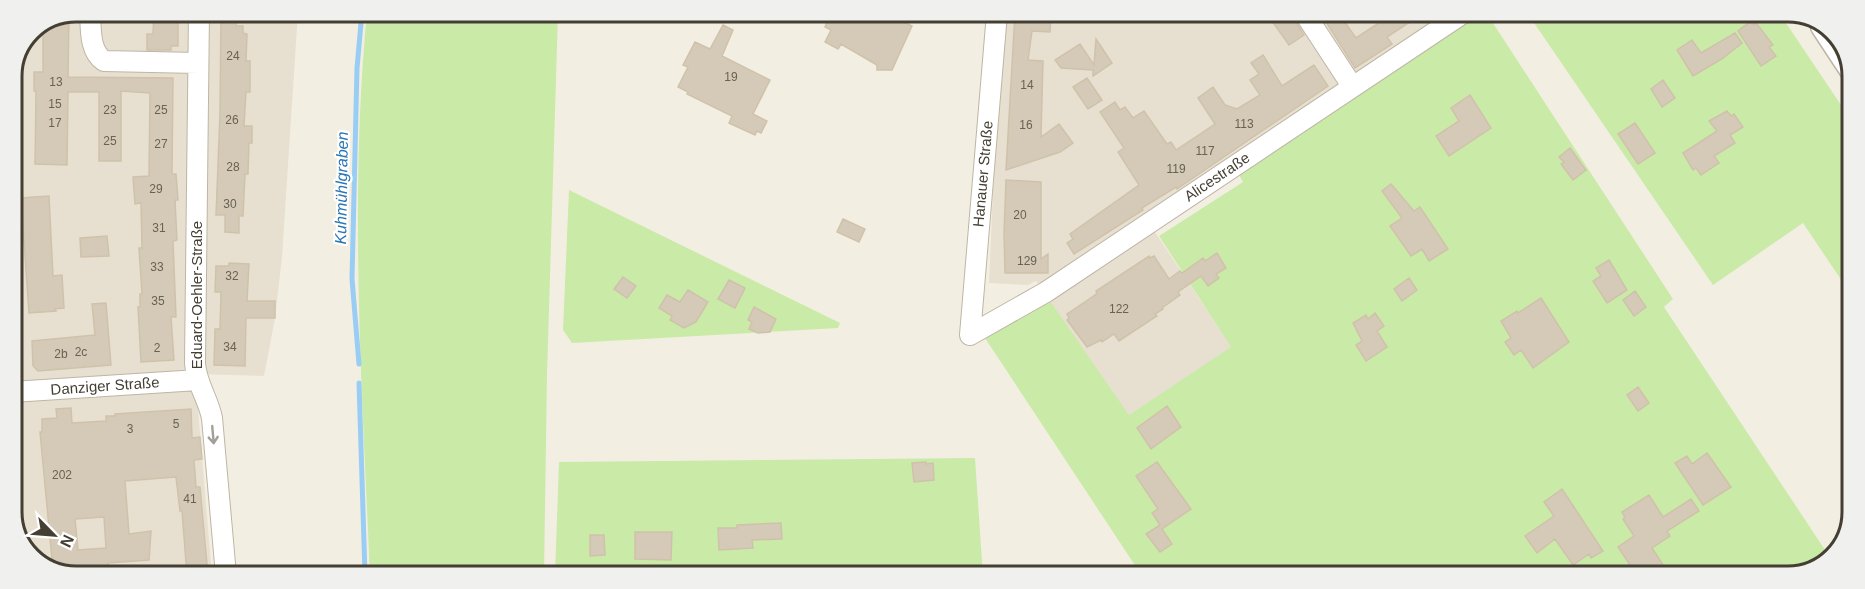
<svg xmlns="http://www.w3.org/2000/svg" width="1865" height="589" font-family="Helvetica,sans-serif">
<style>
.residential{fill:#e7e0d0}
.green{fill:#caeaa8}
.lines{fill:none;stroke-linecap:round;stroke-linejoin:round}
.stream{stroke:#9acdf4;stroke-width:5}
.building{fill:#d4cab7;stroke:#d0c2aa;stroke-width:1.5;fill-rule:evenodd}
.minor-casing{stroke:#beb6a5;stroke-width:22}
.tertiary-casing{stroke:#beb6a5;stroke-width:27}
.minor{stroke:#fff;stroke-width:20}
.tertiary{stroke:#fff;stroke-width:24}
.oneway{stroke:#a29e99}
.labels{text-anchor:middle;stroke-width:4.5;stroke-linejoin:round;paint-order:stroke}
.number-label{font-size:12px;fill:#686154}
.street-label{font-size:15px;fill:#443e33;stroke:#fff}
.water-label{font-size:16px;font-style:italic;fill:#2675b6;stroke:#fff}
.rim{fill:none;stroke:#443e33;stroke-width:3}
</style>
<rect width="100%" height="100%" fill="#f3eee2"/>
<path class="residential" d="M77,12H298L282,257L275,318L264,376L195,374L212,575H60L26,552L12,517V77L31,31Z
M1003,13L1445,14L1145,217L1232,348L1128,416L1036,281L1028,285L989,283L997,100Z"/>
<path class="green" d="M367,12L558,13L547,374L544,575H370C362,388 349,199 367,12Z
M1476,14H1487L1673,299L1664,307L1831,559L1828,563L1788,577L1142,576L985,338L1048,298L1129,415L1231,347L1159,236L1243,182L1237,171Z
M1528,14H1780L1853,123L1852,296L1803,223L1713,285Z
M569,190L840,323L838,328L572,343L563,330Z
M975,458L983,576L555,575L559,462Z"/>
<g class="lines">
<path class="stream" d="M359,364L352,279L357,68L362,12
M359,383L365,575"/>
</g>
<path class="building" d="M154,12H178V46H171V50H147V34H153Z
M221,12H236V26H243V33L247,34L246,61H250V92H246L244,126H252V143H249L248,174H245L243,216H239V233L225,232V215H216L220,114Z
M831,13H897L894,18L912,26L892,70H877V65L841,44L838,49L825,42L831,30L825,27Z
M1015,13H1051L1050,32L1032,31L1028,60L1043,61L1041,137L1059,124L1073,143L1060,152L1006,170Z
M1267,14H1291L1304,35L1289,45Z
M1339,14L1356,38L1382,21L1377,14H1422L1387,37L1392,44L1355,68L1326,22Z
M69,15L68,77L173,78L172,174H176L178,200H175L177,240L173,241L176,317H171L174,360L141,362L138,307H140V294H142L139,248H142L141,203L135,204L133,177L149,176L150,93L121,91V161H99V92H68L67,165L35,164L36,91H34V72H43V26Z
M1751,21L1754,25L1756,23L1773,45L1769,47L1776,56L1761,66L1738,31Z
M723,25L733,30L722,56L770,80L753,114L767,121L761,133L757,131L755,135L729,123L732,116L687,94L688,92L678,87L688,67L683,65L695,42L710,49Z
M1735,33L1742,43L1722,59L1693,76L1677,50L1692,40L1701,53Z
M1096,39L1112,63L1093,76V70L1061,68L1055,60L1080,44L1094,65Z
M1263,55L1282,86L1314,65L1328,86L1177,189L1176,187L1142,208L1143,210L1074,254L1067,243L1073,239L1070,234L1139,185L1118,152L1124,148L1100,112L1115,102L1120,110L1125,107L1133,118L1144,111L1167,144L1171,142L1176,150L1215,124L1198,98L1213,87L1225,105L1237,109L1260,95L1250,80L1259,74L1251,63Z
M1087,78L1102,100L1088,109L1073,87Z
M1663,80L1675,98L1662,107L1651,89Z
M1470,95L1491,128L1449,156L1436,136L1459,121L1451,108Z
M1727,111L1731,116L1734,114L1743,127L1730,135L1735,143L1714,156L1719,163L1701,175L1696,168L1693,170L1683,153L1717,131L1709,121Z
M1635,123L1655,153L1638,164L1618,134Z
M1570,148L1586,170L1573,180L1561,164L1564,162L1559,157Z
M1006,180L1041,182V259L1048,254V273H1005L1004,233Z
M1391,184L1414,211L1420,207L1448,249L1429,261L1422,249L1411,256L1390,226L1402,218L1382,191Z
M49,196L53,276L62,275L64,308L55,309L56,311L29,313L21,198Z
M843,219L865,229L859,242L837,232Z
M107,236L109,256L81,257L80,238Z
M1217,253L1226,268L1216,274L1219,278L1208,286L1201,276L1178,292L1180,295L1162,308L1163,309L1155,314L1157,316L1119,341L1114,334L1102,342L1101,340L1087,347L1067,320L1069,318L1067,314L1095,295L1097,293L1096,291L1149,256L1150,258L1154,256L1169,279L1180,271L1182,273L1203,258L1205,261Z
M1609,260L1627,290L1607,303L1593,281L1601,276L1596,268Z
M229,263L249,264L247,301H275V318H246L245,366L214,365L215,329H220L221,292H215L216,266H229Z
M623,277L636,286L627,298L614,289Z
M1409,278L1417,290L1402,301L1394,289Z
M729,280L745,288L735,308L718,299Z
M688,290L708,302L696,322L684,328L670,320L672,316L659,308L667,295L680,302Z
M1635,291L1646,307L1634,316L1623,300Z
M1541,298L1569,342L1533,368L1521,350L1514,355L1505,342L1511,338L1501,321L1517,311L1518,313Z
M106,303L111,365L38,371L33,366L32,341L95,335L92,304Z
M754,307L776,319L770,332L758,333L749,329L752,322L748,320Z
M1375,313L1384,326L1377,331L1387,347L1366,361L1356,345L1362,341L1353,323L1366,315L1368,319Z
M1638,387L1649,403L1638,411L1627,395Z
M1167,406L1181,427L1151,449L1137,428Z
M71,408L72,423L106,421V416H115V414L191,409L192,438L200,437L202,459L194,460L196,487H200L208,575H187L182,511H180L176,477L125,481L129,534L151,531L149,560L108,563L109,575H60L53,570L40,432H42V419L57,418L56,409ZM104,517L106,548L78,550L75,519Z
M1707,453L1731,487L1703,505L1675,463L1687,456L1692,464Z
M926,462V464L933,463L934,480L914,482L912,463Z
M1157,462L1191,509L1162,529L1172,544L1160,552L1146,534L1160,525L1152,513L1158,509L1136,476Z
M1562,489L1603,551L1591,558L1589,554L1573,565L1555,539L1537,553L1525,536L1554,516L1544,502Z
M1649,495L1663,517L1691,499L1699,511L1667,531L1670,536L1652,548L1671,577H1638L1618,547L1634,536L1623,519L1625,517L1622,512Z
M781,523L782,539L752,540L753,548L719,550L718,528H737V525Z
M635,532H672L671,560L635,559Z
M590,535H604L605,555L590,556Z"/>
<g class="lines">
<g class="minor-casing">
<path id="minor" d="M90,12C91,28 89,51 104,61L198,63
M199,12L195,363C196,383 208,398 212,418L226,575
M1305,14L1352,86
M970,335L1046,292L1462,14
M970,335L997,13
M12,392L198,380"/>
</g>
<g class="tertiary-casing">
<path id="tertiary" d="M1823,26L1852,70"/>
</g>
<use href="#minor" class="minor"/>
<use href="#tertiary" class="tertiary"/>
</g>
<defs><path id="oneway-shaft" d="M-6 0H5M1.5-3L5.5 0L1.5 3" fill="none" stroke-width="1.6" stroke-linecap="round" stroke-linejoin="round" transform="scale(1.5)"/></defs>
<use class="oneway" href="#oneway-shaft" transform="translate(213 435) rotate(85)"/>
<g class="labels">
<g class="number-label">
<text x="233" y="60">24</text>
<text x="731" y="81">19</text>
<text x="56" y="86">13</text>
<text x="1027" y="89">14</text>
<text x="55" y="108">15</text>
<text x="110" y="114">23</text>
<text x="161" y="114">25</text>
<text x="232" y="124">26</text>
<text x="55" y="127">17</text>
<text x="1244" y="128">113</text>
<text x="1026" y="129">16</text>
<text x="110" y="145">25</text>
<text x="161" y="148">27</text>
<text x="1205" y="155">117</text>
<text x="233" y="171">28</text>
<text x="1176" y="173">119</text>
<text x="156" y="193">29</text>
<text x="230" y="208">30</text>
<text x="1020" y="219">20</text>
<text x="159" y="232">31</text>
<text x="1027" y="265">129</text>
<text x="157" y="271">33</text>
<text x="232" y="280">32</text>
<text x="158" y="305">35</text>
<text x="1119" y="313">122</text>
<text x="230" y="351">34</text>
<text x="157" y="352">2</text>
<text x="81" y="356">2c</text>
<text x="61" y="358">2b</text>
<text x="176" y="428">5</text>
<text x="130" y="433">3</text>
<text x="62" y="479">202</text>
<text x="190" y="503">41</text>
</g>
<g class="street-label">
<text transform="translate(983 174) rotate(-85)" y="5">Hanauer Straße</text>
<text transform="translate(1217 177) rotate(-34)" y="5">Alicestraße</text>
<text transform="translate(197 295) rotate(-90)" y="5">Eduard-Oehler-Straße</text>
<text transform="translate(105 386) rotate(-4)" y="5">Danziger Straße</text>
</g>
<g class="water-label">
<text transform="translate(341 188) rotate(-89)" y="6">Kuhmühlgraben</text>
</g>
</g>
<path d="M0 0H1865V589H0ZM76 22H1788A54 54 0 0 1 1842 76V512A54 54 0 0 1 1788 566H76A54 54 0 0 1 22 512V76A54 54 0 0 1 76 22Z" fill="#f0f0ef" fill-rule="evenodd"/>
<path class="rim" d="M76 22H1788A54 54 0 0 1 1842 76V512A54 54 0 0 1 1788 566H76A54 54 0 0 1 22 512V76A54 54 0 0 1 76 22Z"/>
<g transform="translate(54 535) rotate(115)" stroke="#ffffff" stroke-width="4.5" paint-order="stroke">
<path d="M0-4.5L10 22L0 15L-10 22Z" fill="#443e33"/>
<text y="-9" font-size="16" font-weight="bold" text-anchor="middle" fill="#443e33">N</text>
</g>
</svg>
